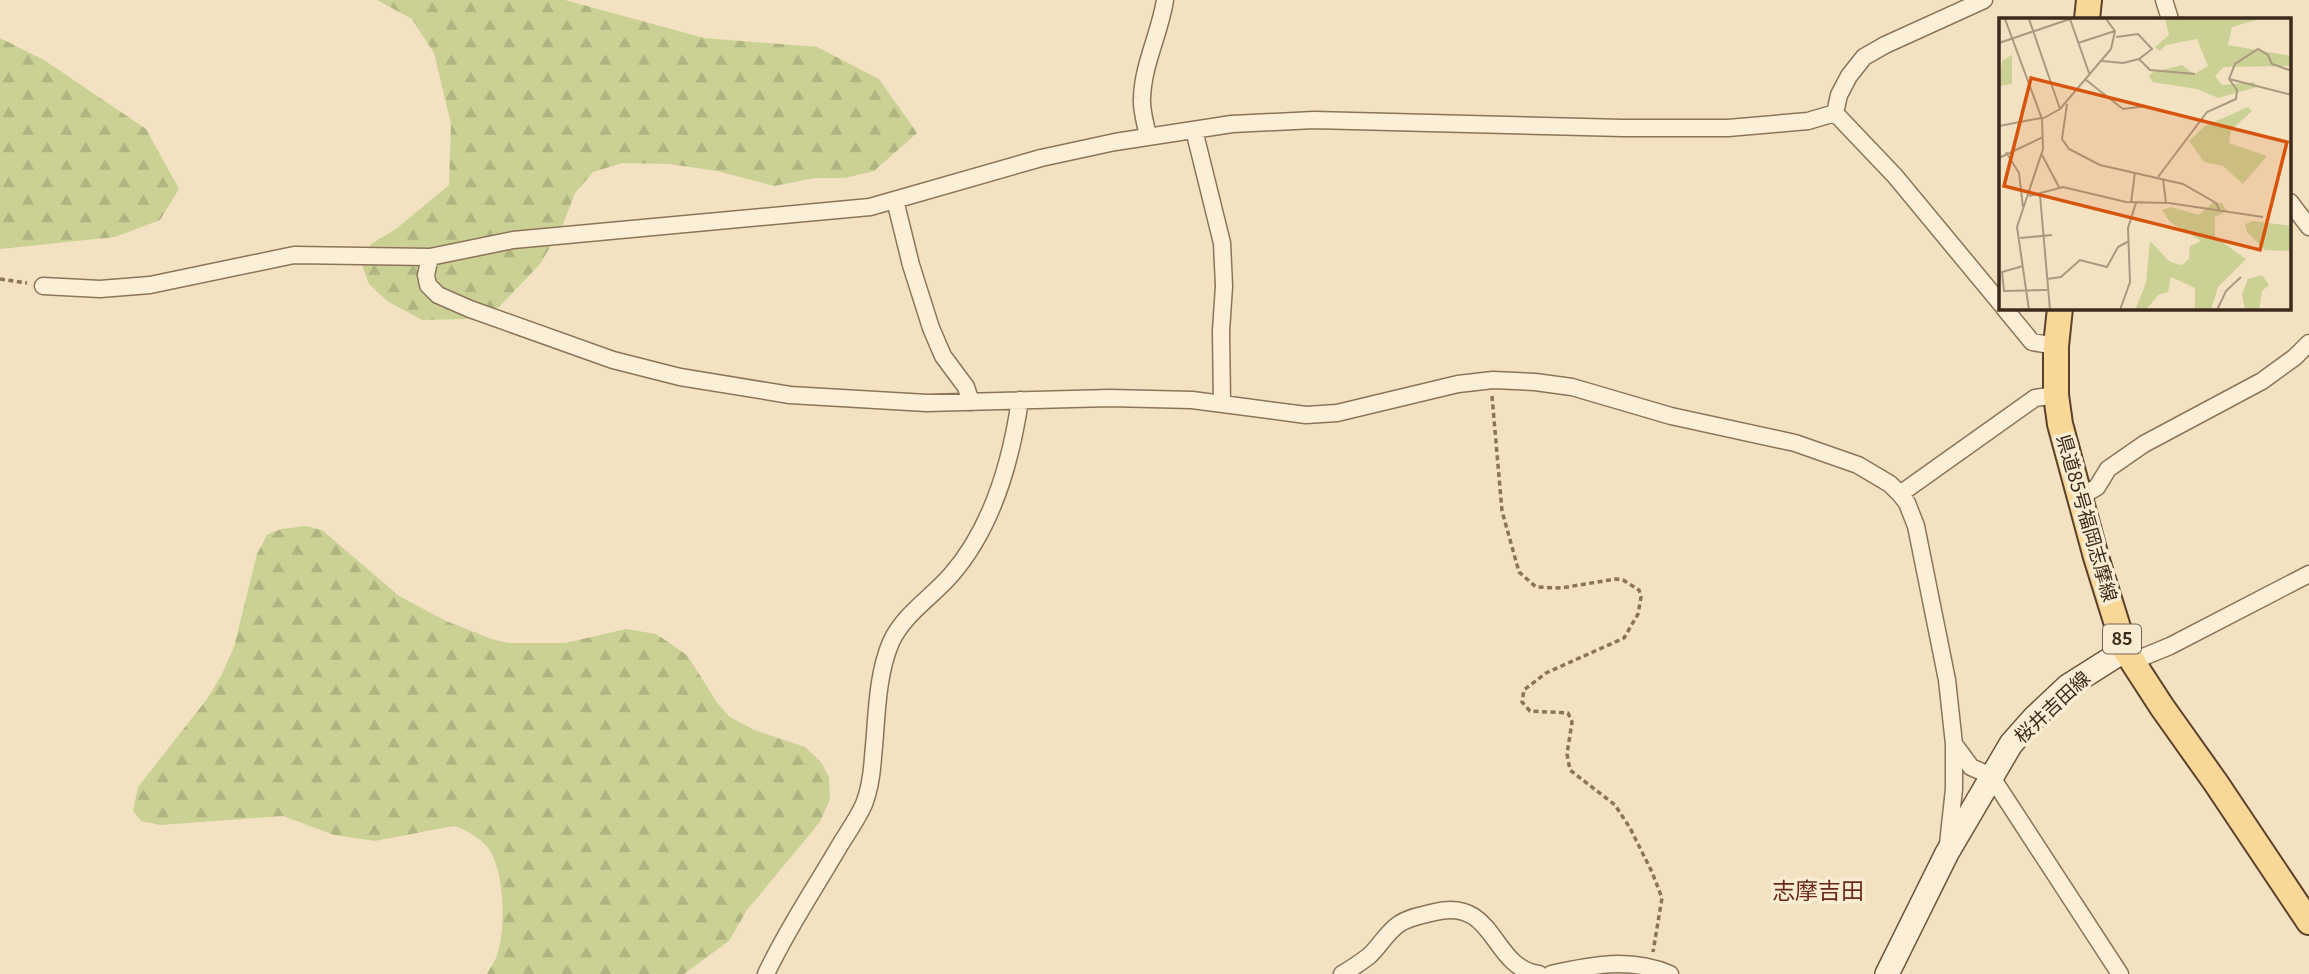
<svg xmlns="http://www.w3.org/2000/svg" width="2309" height="974" font-family="Georgia,'Noto Sans JP',serif">
<style>
.forest{fill:url(#forest-firs)}
.lines{fill:none;stroke-linecap:round;stroke-linejoin:round}
.street-casing{stroke:#8d7358;stroke-width:19}
.secondary-casing{stroke:#6f543b;stroke-width:26}
.primary-casing{stroke:#5b412c;stroke-width:28}
.path{stroke:#8d7358;stroke-width:3.5;stroke-dasharray:5 3.5;stroke-linecap:butt}
.street{stroke:#fbf0d7;stroke-width:16}
.secondary{stroke:#fbf0d7;stroke-width:23}
.primary{stroke:#f8d797;stroke-width:24}
.labels{text-anchor:middle;stroke-width:7;stroke-linejoin:round;paint-order:stroke}
.shield{fill:#f8edd3;stroke:#746554;stroke-width:2}
.shield-label{font-size:18px;font-weight:bold;fill:#3c2b1d}
.street-label{font-size:19px;fill:#3c2b1d;stroke:#f8edd3}
.quarter-label{font-size:23px;fill:#6c2819;stroke:#f8edd3}
.inset-road{fill:none;stroke:#a99980;stroke-width:2}
.view{fill:#d7540e;fill-opacity:0.15;stroke:#d7540e;stroke-width:3.5}
.inset-edge{fill:none;stroke:#3c2b1d;stroke-width:3.5}
</style>
<defs>
<pattern id="forest-firs" width="22" height="20" patternUnits="userSpaceOnUse" patternTransform="scale(1.75)"><rect width="22" height="20" fill="#cbd195"/><path d="M5 1l3.5 6h-7zM16 11l3.5 6h-7z" fill="#afb480"/></pattern>
</defs>
<rect width="100%" height="100%" fill="#f2e2c2"/>
<path class="forest" d="M377,0H565L704,38L817,47L879,79L917,133L874,171L845,178H815L774,186L717,171L669,164L622,163L593,172L575,193L562,227L540,264L499,307L466,319L422,320L387,301L369,284L361,262L371,244L396,229L449,185L451,124L434,53L412,19Z
M0,38L44,60L146,129L179,189L160,220L115,237L0,249Z
M306,526L322,530L399,596L446,621L492,639L507,643H565L626,629L656,634L687,655L718,704L730,717L754,730L805,747L821,762L829,777L830,799L820,822L747,910L729,941L684,974H487C490,968 495,962 497,955C506,928 505,874 489,849C483,840 464,828 453,826L375,841L334,835L283,816L160,825L141,821L133,811L138,787L207,699L221,676L234,647L257,554L267,535L281,529Z"/>
<g class="lines">
<g class="street-casing">
<path id="street" d="M2164,0L2170,19
M1835,113L1895,176L2001,304
M1835,113L1839,95L1849,76L1864,57L1885,45L1984,0
M1194,130L1222,243L1224,286L1221,331L1222,403
M1148,137C1146,124 1141,111 1142,98C1143,64 1160,33 1165,0
M895,200L911,265L931,328L943,356L966,387L971,402
M2290,202L2309,227
M430,257L426,275L428,285L438,295L470,309L613,360L680,377L790,395L927,403L1110,398L1192,400L1306,415L1337,413L1458,384L1493,380L1535,382L1572,387L1671,416L1795,443L1858,465L1890,484L1900,494L1907,503L1916,526L1947,680L1954,744V789L1948,844
M43,286L100,289L150,285L294,255L430,257L513,240L870,207L1041,158L1115,142L1232,124L1314,120L1623,128H1728L1808,121L1835,113
M2004,308L2032,342L2056,346
M1900,494L2035,398L2056,395
M2080,497L2097,487L2108,469L2144,444L2262,381L2295,357L2309,343
M2131,662L2170,646L2309,574
M1954,744L1971,767L1991,776L2120,974
M766,974C787,929 815,888 840,845C848,832 858,818 864,804C870,789 872,773 873,757C877,720 876,677 891,642C904,614 931,598 951,575C993,527 1011,462 1020,400
M1342,974C1351,969 1361,962 1369,956C1380,946 1386,933 1399,924C1409,917 1423,915 1435,912C1496,897 1491,968 1539,974
M1551,974C1592,965 1630,957 1670,974"/>
</g>
<g class="secondary-casing">
<path id="secondary" d="M1887,974L1947,853L2011,744L2035,717L2068,686L2125,650"/>
</g>
<g class="primary-casing">
<path id="primary" d="M2087,19L2089,0
M2060,308L2056,346V395L2060,424L2096,557L2125,650L2162,707L2216,783L2309,922"/>
</g>
<path class="path" d="M0,279L27,283
M1492,396L1502,511L1519,572L1536,587L1561,588L1616,579L1623,580L1639,590L1641,597L1638,614L1624,638L1546,673L1524,690L1522,702L1530,711L1568,713L1572,722L1567,754L1570,770L1615,805L1630,828L1652,872L1662,898L1653,952"/>
<use href="#street" class="street"/>
<use href="#secondary" class="secondary"/>
<use href="#primary" class="primary"/>
</g>
<g class="labels">
<rect class="shield" x="2103" y="624.5" width="38" height="29" rx="5"/>
<g class="shield-label">
<text x="2122" y="645">85</text>
</g>
<g class="street-label">
<text transform="translate(2087 518) rotate(74)" y="7">県道85号福岡志摩線</text>
<text transform="translate(2052 707) rotate(-43)" y="7">桜井吉田線</text>
</g>
<g class="quarter-label">
<text x="1818" y="899">志摩吉田</text>
</g>
</g>
<g transform="translate(1999 18)">
<rect width="292" height="292" fill="#f2e2c2"/>
<path d="M166,1H261L233,9L229,27L292,38V48L225,49L216,58L223,67L255,64L258,69L219,80L198,71L153,64L150,57L155,54L183,47L195,56L209,48L198,21L167,27L161,33L156,29L170,17ZM13,37V66L0,68L3,43ZM249,89L253,93L232,112L230,125L268,138L244,166L224,148L205,144L190,123L206,108ZM214,184L223,185L228,193L216,199V219L247,241L219,269L212,292H196V270L172,259L169,274L159,277L147,292H136L147,265L151,223L171,244L183,247L190,241L191,228L202,223L171,204L163,192L172,189L200,197ZM254,203L292,208V233L266,232L248,214L246,206ZM263,257L270,267L263,273L260,292H246L243,276L249,261Z" fill="#cbd195"/>
<path class="inset-road" d="M6,1L43,101L44,131L18,209L30,292M30,1L61,91M71,1L90,55M0,25L71,1M79,25L116,13M140,41L151,52L196,56M103,43L124,45L140,41L153,31L139,16L117,19M230,61L236,46L259,31L269,37L273,46L293,53M230,61L293,77M87,62L124,91L147,88M68,86L63,121L70,131L101,147L184,166L217,185L220,191M43,101L61,91L112,31L116,13L107,1M0,108L42,100M7,134L20,155L24,189M43,137L60,169M0,140L44,119M159,159L208,94L237,81L238,72L230,61M164,161L167,185M41,177L51,292M30,178L64,169L127,184L170,185L264,199M132,185L136,154M21,220L53,217M24,248L3,254L5,273L48,272M48,261L62,259L81,242L108,249L119,229L130,223M121,292L131,264L129,210L137,185M218,292L227,273L242,259"/>
<path class="view" d="M32,60L288,124L261,232L5,168Z"/>
<rect width="292" height="292" class="inset-edge"/>
</g>
</svg>
